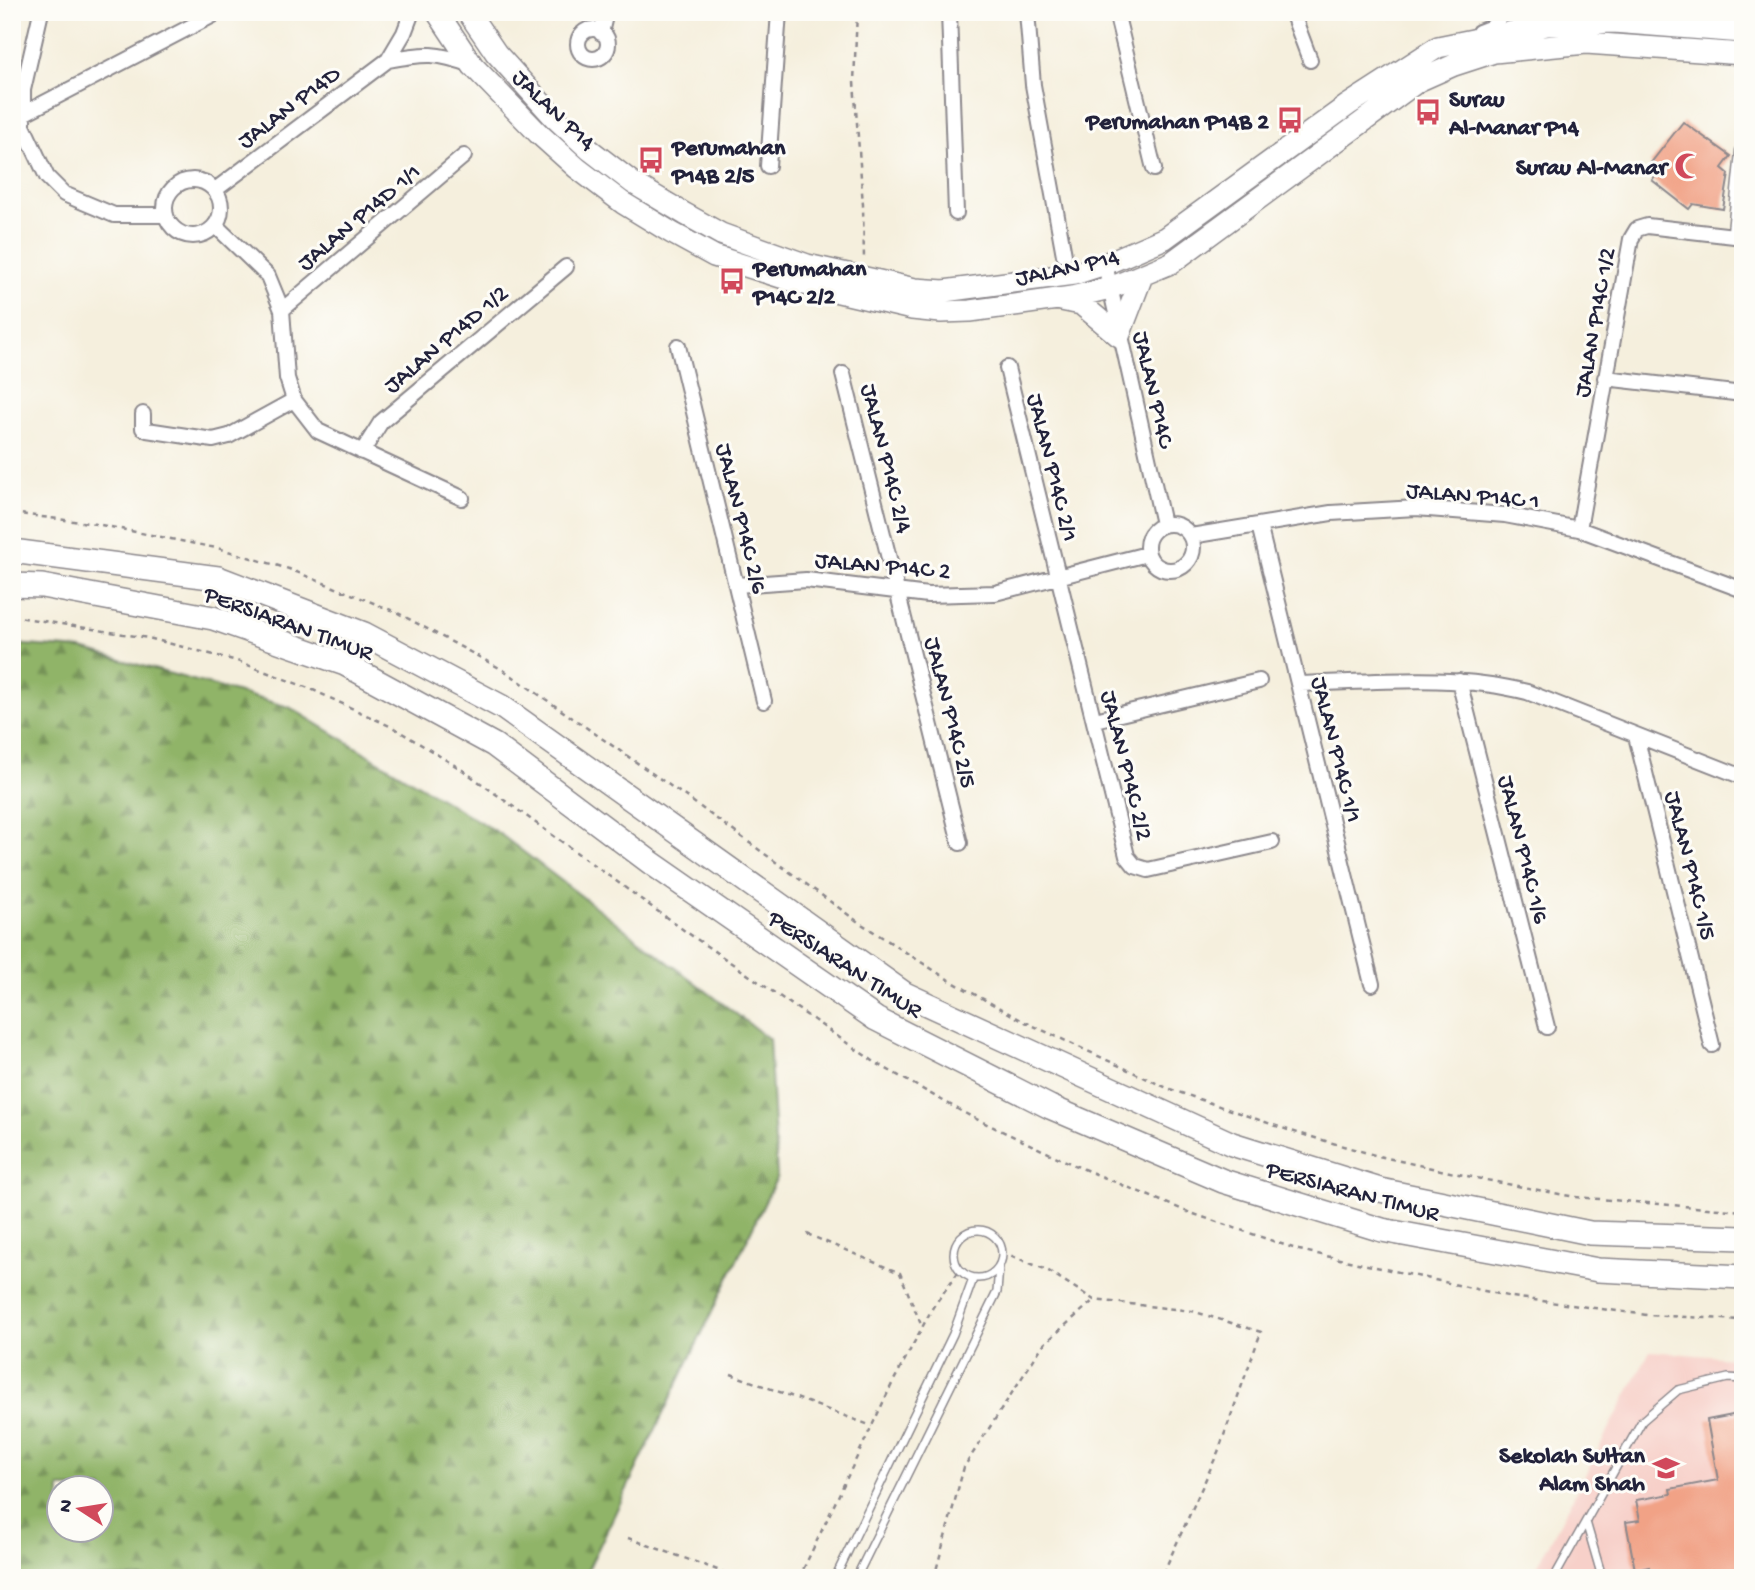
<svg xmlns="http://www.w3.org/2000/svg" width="1755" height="1590" font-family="'Gochi Hand',sans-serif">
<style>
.built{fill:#f7d0c9}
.forest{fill:url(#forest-firs);stroke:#596b52;stroke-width:2;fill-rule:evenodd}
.building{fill:#f1a286}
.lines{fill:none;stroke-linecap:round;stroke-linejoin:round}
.lane-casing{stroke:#8c888c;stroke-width:10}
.street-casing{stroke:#8c888c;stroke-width:18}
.secondary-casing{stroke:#8c888c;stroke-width:24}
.primary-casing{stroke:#8c888c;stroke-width:26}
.path{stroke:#8c888c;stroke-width:2.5;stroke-dasharray:5 5;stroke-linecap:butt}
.lane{stroke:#fff;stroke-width:7}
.street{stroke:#fff;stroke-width:14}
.secondary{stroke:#fff;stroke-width:21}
.primary{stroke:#fff;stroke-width:23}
.labels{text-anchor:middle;stroke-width:6;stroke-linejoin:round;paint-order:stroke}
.poi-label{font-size:24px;font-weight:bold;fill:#22223b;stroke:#fdfcf7;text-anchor:start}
.street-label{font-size:24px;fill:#22223b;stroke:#fdfcf7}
</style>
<defs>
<pattern id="forest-firs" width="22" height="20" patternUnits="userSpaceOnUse" patternTransform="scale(1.75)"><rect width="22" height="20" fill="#90b468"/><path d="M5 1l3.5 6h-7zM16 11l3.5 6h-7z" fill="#759257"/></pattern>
</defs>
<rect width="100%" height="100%" fill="#fdfcf7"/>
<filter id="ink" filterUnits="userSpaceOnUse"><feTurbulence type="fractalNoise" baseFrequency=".0143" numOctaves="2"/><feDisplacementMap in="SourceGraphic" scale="14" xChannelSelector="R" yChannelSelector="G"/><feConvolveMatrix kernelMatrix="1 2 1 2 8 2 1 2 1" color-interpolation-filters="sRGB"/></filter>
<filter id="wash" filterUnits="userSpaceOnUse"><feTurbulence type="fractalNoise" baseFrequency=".00686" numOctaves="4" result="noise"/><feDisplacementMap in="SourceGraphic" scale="28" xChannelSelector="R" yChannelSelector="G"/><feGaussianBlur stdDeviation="1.57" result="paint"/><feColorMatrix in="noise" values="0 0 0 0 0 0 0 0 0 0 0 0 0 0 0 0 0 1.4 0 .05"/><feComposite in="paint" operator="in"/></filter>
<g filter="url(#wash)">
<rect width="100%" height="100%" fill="#f5efdd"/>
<path class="built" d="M1650,1351L1743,1359V1578H1531Z"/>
<path class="forest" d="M12,644L82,649L289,707L500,834L769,1039L777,1177L584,1578H12ZM60,1488H102V1530H60Z"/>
<g id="blocks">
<path class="building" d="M1683,122L1731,156L1722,168L1729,174L1723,209L1693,204L1689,209L1652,180L1659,171L1650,164Z
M1743,1413V1571L1727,1574L1728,1578H1650L1649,1567L1635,1570L1626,1522L1640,1520L1636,1500L1671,1494L1670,1489L1718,1480L1707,1420Z"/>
</g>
</g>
<g filter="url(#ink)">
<use href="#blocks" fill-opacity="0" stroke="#8c888c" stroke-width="2"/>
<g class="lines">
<g class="lane-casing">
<path id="lane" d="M1731,236L1743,117
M954 1254a24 24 0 1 1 48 0a24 24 0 1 1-48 0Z
M1586,1522L1600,1570L1598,1578
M835,1578L953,1334L973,1279
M856,1578L997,1292L999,1267
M1554,1578L1642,1421L1678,1390L1728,1378L1743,1379"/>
</g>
<g class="street-casing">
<path id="street" d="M41,12L23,90V126L47,177L64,194L114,215H166
M949,12L956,213
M1027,12L1033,85L1064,255
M1116,12L1154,169
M1292,12L1310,60
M578 44a15 15 0 1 1 30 0a15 15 0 1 1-30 0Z
M1479,32L1492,27L1504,12
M601,33L606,12
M388,60C425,53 436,52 472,65
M23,114L219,12
M768,166L779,12
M165 208a28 28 0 1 1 56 0a28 28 0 1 1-56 0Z
M215,190L388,60L404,33L412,12
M215,225L268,276L282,310L287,378L294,400L318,431L462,498
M1105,264L1163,524
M282,310L464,156
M678,346L764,701
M1007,368L1127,856L1135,866L1148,870L1272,842
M843,374L960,843
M1605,378L1743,394
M143,414V428L147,430L213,440L229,436L294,400
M362,452L381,422L566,267
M1147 547a23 23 0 1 1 46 0a23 23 0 1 1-46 0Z
M1259,525L1372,984
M1579,529L1631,239L1637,229L1647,226L1743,237
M1191,536L1331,513L1416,508L1505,515L1579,529L1743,590
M737,585L806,580L928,595L995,593L1147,554
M1459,681L1547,1027
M1299,684C1374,682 1454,673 1527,692L1743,777
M1095,720L1259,681
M1636,736L1712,1045"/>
</g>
<g class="secondary-casing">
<path id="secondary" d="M437,12L473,66L538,133L577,168L623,203L672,233L714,256L800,283L912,309L941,312L970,311L1072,297L1110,288L1171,263L1418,81L1454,65L1494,52L1586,43L1743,54
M468,12L496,53L554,117L590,150L633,183L685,214L721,234L807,265L915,289L944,291L1074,274L1105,264L1165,238L1348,105L1438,47L1547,25L1613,22L1743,32
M1061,300L1081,304L1119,336L1142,276"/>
</g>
<g class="primary-casing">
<path id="primary" d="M12,551L218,578L364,634L502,707L905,994L1232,1144L1380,1190L1590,1233L1743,1238
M12,585L42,586L213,618L345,664L494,745L650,862L876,1019L1050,1107L1223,1181L1382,1230L1598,1270L1743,1277"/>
</g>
<path class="path" d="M857,12L854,82L863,205L864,260
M12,513L96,524L221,549L289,569L396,612L505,671L692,801L857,921L949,980L1023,1021L1167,1088L1291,1131L1378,1156L1481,1179L1575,1197L1743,1211
M12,616L148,638L237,661L311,689L394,728L464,771L685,931L876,1063L970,1116L1074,1165L1188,1212L1299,1250L1512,1297L1647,1315L1743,1320
M807,1234L900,1273L922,1327
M1002,1252L1047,1270L1094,1300L1192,1311L1261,1332L1218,1452L1161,1578
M731,1374L872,1426
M628,1538L740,1578
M799,1578L892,1384L933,1307L959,1271
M934,1578L964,1467L1043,1345L1094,1300"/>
<use href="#lane" class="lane"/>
<use href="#street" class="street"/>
<use href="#secondary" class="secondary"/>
<use href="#primary" class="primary"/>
</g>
</g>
<defs>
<g id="bus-bare" transform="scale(2.1)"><path d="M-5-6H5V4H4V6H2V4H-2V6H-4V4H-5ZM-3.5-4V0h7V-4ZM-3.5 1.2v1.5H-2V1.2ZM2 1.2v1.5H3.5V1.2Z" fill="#d1495b" stroke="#fdfcf7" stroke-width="2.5" paint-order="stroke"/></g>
<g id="mosque-bare" transform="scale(2.1)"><path d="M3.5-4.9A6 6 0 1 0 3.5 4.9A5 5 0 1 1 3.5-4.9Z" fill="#d1495b" stroke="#fdfcf7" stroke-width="2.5" paint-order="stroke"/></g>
<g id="school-bare" transform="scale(2.1)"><path d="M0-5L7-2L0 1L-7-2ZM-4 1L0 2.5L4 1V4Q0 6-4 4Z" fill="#d1495b" stroke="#fdfcf7" stroke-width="2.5" paint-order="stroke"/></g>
</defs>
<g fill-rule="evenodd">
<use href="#bus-bare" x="1428" y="112"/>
<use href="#bus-bare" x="1290" y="120"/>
<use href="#bus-bare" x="651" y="160"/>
<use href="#mosque-bare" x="1688" y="166"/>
<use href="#bus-bare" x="732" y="281"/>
<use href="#school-bare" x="1666" y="1468"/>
</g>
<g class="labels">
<g class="poi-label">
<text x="1449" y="106">Surau<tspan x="1449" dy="28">Al-Manar P14</tspan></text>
<text x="1269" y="128" text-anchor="end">Perumahan P14B 2</text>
<text x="672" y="154">Perumahan<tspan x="672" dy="28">P14B 2/5</tspan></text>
<text x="1667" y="174" text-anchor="end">Surau Al-Manar</text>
<text x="753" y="275">Perumahan<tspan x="753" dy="28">P14C 2/2</tspan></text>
<text x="1645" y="1462" text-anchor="end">Sekolah Sultan<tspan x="1645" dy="28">Alam Shah</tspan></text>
</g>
<g class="street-label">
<text transform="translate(288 106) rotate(-37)" y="8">JALAN P14D</text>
<text transform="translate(555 109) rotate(44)" y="8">JALAN P14</text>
<text transform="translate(358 216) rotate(-40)" y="8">JALAN P14D 1/1</text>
<text transform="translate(1067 266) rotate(-12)" y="8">JALAN P14</text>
<text transform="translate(1593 322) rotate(-80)" y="8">JALAN P14C 1/2</text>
<text transform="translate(445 338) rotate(-40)" y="8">JALAN P14D 1/2</text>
<text transform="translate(1155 389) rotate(77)" y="8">JALAN P14C</text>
<text transform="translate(888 458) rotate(76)" y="8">JALAN P14C 2/4</text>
<text transform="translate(1054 467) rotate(76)" y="8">JALAN P14C 2/1</text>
<text transform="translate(1473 494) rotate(5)" y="8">JALAN P14C 1</text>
<text transform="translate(743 518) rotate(76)" y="8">JALAN P14C 2/6</text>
<text transform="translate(883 564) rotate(5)" y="8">JALAN P14C 2</text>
<text transform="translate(289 622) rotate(20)" y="8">PERSIARAN TIMUR</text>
<text transform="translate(952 712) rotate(76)" y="8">JALAN P14C 2/5</text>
<text transform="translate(1338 749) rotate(76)" y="8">JALAN P14C 1/1</text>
<text transform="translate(1128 765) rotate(76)" y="8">JALAN P14C 2/2</text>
<text transform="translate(1525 849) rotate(76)" y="8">JALAN P14C 1/6</text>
<text transform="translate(1692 865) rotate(76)" y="8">JALAN P14C 1/5</text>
<text transform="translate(846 963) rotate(33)" y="8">PERSIARAN TIMUR</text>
<text transform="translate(1353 1190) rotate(15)" y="8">PERSIARAN TIMUR</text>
</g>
</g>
<rect width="1755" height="1590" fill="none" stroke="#fdfcf7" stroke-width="42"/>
<g transform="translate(80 1509) rotate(282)"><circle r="33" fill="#fdfcf7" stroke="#a5a5ac" stroke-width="2"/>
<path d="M0-5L12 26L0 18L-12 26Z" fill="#d1495b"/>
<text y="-10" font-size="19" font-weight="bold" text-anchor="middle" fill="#22223b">N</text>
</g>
</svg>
